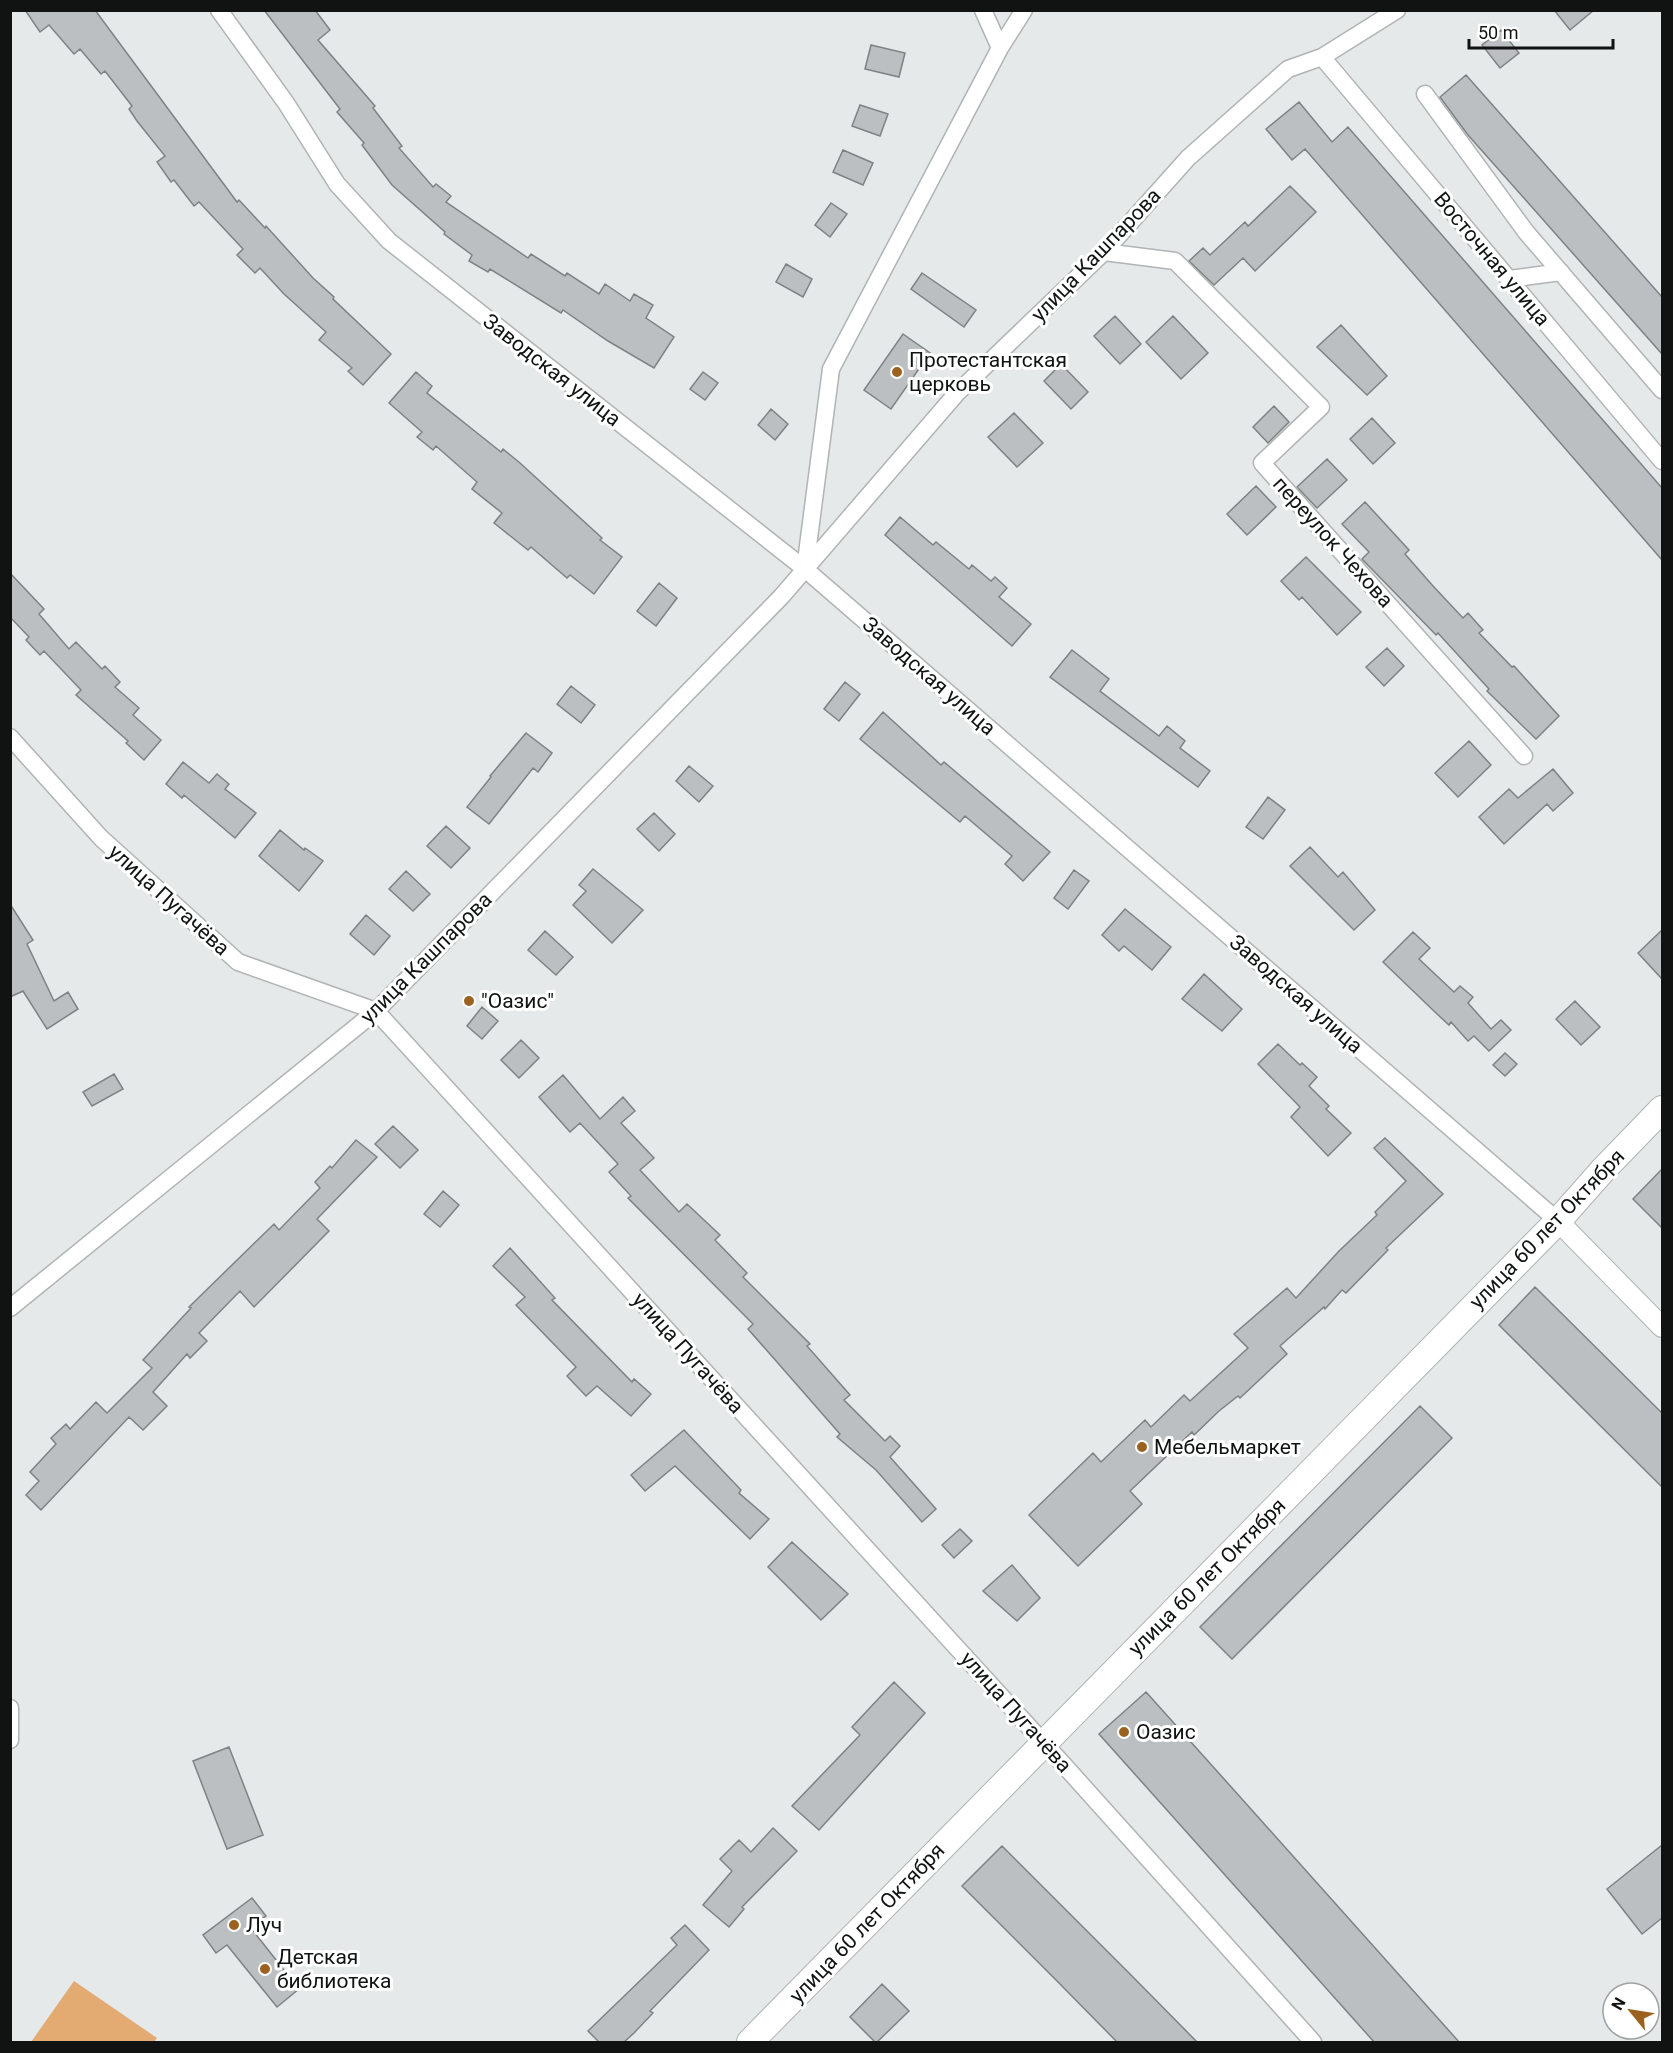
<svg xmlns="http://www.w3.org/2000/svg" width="1673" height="2053" font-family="Roboto,sans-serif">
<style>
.green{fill:#e3ab72}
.building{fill:#bcbfc1;stroke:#7e8283;stroke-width:1.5}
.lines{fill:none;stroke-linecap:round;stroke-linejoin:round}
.minor-casing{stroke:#b0b4b5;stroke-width:19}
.tertiary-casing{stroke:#b0b4b5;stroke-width:22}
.primary-casing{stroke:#b0b4b5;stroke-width:28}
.minor{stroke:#fff;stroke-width:16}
.tertiary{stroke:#fff;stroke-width:20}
.primary{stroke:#fff;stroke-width:26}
.poi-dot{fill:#9b621f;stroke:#fff;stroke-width:2}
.labels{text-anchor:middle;stroke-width:6;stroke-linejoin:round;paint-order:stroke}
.street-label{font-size:21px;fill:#111313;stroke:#fff}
.poi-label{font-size:21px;fill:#111313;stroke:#fff;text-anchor:start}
</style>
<rect width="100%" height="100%" fill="#e5e9ea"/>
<path class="green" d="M74,1981L157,2038L154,2042H31Z"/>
<path class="building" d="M25,10H95L237,202L239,200L265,228L266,226L313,278L334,297L333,299L391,354L363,385L348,371L352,368L319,340L326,332L284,294L260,268L255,273L237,255L243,249L199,202L194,206L174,180L171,182L157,162L165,156L137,121L129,109L132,106L105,71L101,74L80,49L74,54L49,25L40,32Z
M264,10H315L330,30L318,40L375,106L373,108L402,146L399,148L433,187L436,184L451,196L446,202L528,258L531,254L565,276L567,273L599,294L605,284L630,301L634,294L653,305L646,318L674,337L654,368L608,341L563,310L561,313L490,269L488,272L469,261L472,255L444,234L445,232L392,185L362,145L364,143L337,112L340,109Z
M1554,10H1594L1570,30Z
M1501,30L1519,53L1500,68L1482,45Z
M871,45L905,53L899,77L865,69Z
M1466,75L1662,297V354L1468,135L1440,97Z
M1299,102L1332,142L1348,127L1662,488V560L1305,149L1292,160L1266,129Z
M860,105L888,114L880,136L852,126Z
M843,150L873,163L863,185L833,172Z
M1290,186L1316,212L1255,271L1243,258L1214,285L1189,261L1203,248L1210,255L1245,222L1248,226Z
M831,203L847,214L830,237L815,225Z
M786,264L812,279L803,297L776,282Z
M922,273L976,310L964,327L911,289Z
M1115,316L1141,344L1120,364L1094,336Z
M1173,316L1208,353L1181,379L1146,342Z
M1341,325L1387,376L1367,395L1317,347Z
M903,334L930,353L891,409L864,390Z
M1061,364L1088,392L1071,409L1044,381Z
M416,372L432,386L427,393L501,452L503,449L520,463L602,538L600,540L622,557L594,594L570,575L567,578L531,547L528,550L494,523L502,513L472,489L477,482L436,446L433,450L417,437L422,432L389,403Z
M703,372L718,383L705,400L690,389Z
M1274,406L1289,422L1268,443L1253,427Z
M771,409L788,424L775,440L758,425Z
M1014,413L1043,443L1017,467L988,437Z
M1372,418L1395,443L1373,464L1350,439Z
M1327,459L1347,480L1317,508L1297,487Z
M1256,486L1276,507L1247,535L1227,514Z
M1365,502L1409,550L1405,554L1433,586L1463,618L1468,613L1483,630L1479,633L1512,667L1514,666L1559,716L1536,739L1487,691L1489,689L1438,633L1436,635L1362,559L1369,552L1342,524Z
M900,517L933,545L936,542L969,569L972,565L991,581L995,577L1007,588L999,597L1031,624L1012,646L885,535Z
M1306,557L1361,612L1337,635L1302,597L1299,600L1281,581Z
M10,573L44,609L39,614L69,649L76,642L102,669L105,666L120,682L115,687L139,708L133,715L161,740L144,760L126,743L128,741L76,695L81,690L44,651L40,655L26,640L29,637L10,617Z
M659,583L677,598L656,626L637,611Z
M1387,648L1404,666L1384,686L1366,667Z
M1072,650L1109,679L1100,691L1159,736L1167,726L1185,741L1180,748L1210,771L1198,787L1050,677Z
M845,682L860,694L839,721L824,709Z
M571,686L595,705L581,723L557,704Z
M883,712L941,765L944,762L1050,852L1023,881L1005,864L1012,856L965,816L960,822L860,739Z
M526,733L552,753L538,772L533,768L489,824L467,807L491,777L490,776Z
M1469,741L1491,765L1458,797L1435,773Z
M183,762L209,783L217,774L229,784L225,789L256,813L235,838L184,795L182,798L166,784Z
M689,766L713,786L699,802L676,781Z
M1553,769L1573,793L1553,811L1547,804L1504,844L1479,817L1509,789L1518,798Z
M1268,797L1285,810L1263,839L1246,827Z
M654,813L675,834L659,851L637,829Z
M446,826L470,848L451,868L427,846Z
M280,830L304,850L305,848L323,861L299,891L259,856Z
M1310,847L1338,877L1343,872L1375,910L1354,930L1290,866Z
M593,869L643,910L612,943L573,905L586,891L579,885Z
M1074,870L1089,881L1068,909L1054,898Z
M406,871L430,894L413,911L389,889Z
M10,904L33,940L27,944L54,1001L68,992L78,1009L47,1029L23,991L10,997Z
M1125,909L1171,947L1152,970L1124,946L1119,951L1102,935Z
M366,915L390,936L374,955L350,934Z
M1662,930V979L1638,953Z
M545,931L573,957L556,975L528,950Z
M1413,932L1430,948L1419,959L1454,992L1460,986L1473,997L1468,1003L1491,1029L1501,1020L1511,1030L1489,1051L1474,1036L1468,1041L1451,1022L1449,1025L1436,1013L1383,962Z
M1204,974L1242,1009L1222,1031L1182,999Z
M1575,1001L1600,1027L1581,1045L1556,1019Z
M482,1007L498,1021L482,1039L467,1026Z
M521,1040L539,1058L519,1078L501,1060Z
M1278,1044L1300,1065L1302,1063L1317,1077L1309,1086L1329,1106L1326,1109L1351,1133L1328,1156L1291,1117L1300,1107L1258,1064Z
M1505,1053L1517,1064L1505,1076L1493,1065Z
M114,1074L123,1089L92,1106L83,1092Z
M563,1075L600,1119L623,1097L635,1111L621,1123L654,1158L640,1170L679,1212L687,1204L720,1235L715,1240L747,1273L743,1277L810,1344L807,1346L850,1395L844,1400L885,1441L890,1436L900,1446L890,1457L936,1509L922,1522L876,1470L837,1437L840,1434L748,1329L753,1324L628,1198L631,1196L609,1172L618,1164L580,1123L570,1132L539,1097Z
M393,1126L418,1150L400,1168L375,1144Z
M1385,1138L1443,1194L1386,1248L1388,1250L1346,1293L1342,1290L1325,1309L1324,1307L1280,1346L1287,1354L1273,1367L1240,1398L1238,1396L1219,1411L1194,1435L1192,1432L1130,1491L1142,1504L1078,1566L1029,1515L1093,1453L1101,1462L1145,1420L1151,1427L1184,1395L1190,1401L1248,1348L1234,1334L1287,1288L1296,1298L1339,1251L1377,1215L1375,1212L1406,1181L1374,1148Z
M356,1140L377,1157L317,1219L329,1231L254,1307L240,1291L199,1333L207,1341L190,1358L187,1354L153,1392L167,1406L143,1430L129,1417L41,1510L26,1495L39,1481L30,1472L56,1444L51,1438L66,1424L70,1429L96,1402L107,1413L152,1368L143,1360L191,1308L189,1307L274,1224L279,1230L320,1188L315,1182L330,1166L332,1168Z
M1662,1169V1228L1633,1199Z
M443,1191L459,1205L440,1227L424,1214Z
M510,1248L555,1298L552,1300L632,1382L634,1379L651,1394L631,1416L597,1386L586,1396L567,1376L576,1367L516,1305L525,1297L493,1266Z
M1535,1287L1662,1413V1487L1499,1325Z
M1420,1406L1452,1438L1232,1659L1200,1627Z
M684,1430L741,1490L739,1493L769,1519L750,1539L675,1466L645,1491L631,1475Z
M960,1529L972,1541L954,1558L942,1545Z
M792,1542L848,1594L821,1620L768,1567Z
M1012,1565L1040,1598L1017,1621L983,1591Z
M894,1682L925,1713L819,1830L792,1806L860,1735L852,1727Z
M1146,1692L1216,1770L1460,2043H1375L1099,1734Z
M229,1747L263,1835L227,1849L193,1761Z
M773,1828L797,1851L742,1907L744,1909L729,1927L703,1905L732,1871L720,1859L739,1840L751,1852Z
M1662,1845V1918L1642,1934L1607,1889Z
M1002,1846L1131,1975L1198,2043H1118L1059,1983L962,1886Z
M252,1898L266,1916L250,1927L299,1989L277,2007L227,1945L216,1953L203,1935Z
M685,1925L709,1950L650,2011L653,2013L634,2033L623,2043H600L588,2031L677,1945L671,1938Z
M882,1984L909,2011L876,2043L850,2017Z"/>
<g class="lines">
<g class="minor-casing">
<path id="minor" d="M219,10L286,103L337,184L389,241L805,569L1558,1221
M983,10L1000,48
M1322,57L1662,461
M1425,94L1526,232L1662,390
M1104,252L1175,261L1321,407L1262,463L1524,756
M1509,279L1561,272
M805,569L831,369L1000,48L1024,10
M10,737L101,838L238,962L376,1011L1062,1763L1313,2042
M10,1308L376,1011L781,597L957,393L1104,252L1188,158L1288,69L1322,57L1397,10
M10,1708V1740"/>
</g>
<g class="tertiary-casing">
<path id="tertiary" d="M1558,1221L1662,1327"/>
</g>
<g class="primary-casing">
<path id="primary" d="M750,2042L1558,1221L1603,1170L1662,1109"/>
</g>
<use href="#minor" class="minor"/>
<use href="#tertiary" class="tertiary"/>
<use href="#primary" class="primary"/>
</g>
<g class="poi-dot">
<circle cx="897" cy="372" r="6"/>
<circle cx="469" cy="1001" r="6"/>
<circle cx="1142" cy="1447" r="6"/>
<circle cx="1124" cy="1732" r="6"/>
<circle cx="234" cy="1925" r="6"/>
<circle cx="265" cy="1969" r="6"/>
</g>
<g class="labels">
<g class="street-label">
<text transform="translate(1096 255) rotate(-46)" y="7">улица Кашпарова</text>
<text transform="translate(1492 259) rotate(50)" y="7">Восточная улица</text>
<text transform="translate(552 370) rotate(38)" y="7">Заводская улица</text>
<text transform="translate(1333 542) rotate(48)" y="7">переулок Чехова</text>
<text transform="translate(929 676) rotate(41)" y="7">Заводская улица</text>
<text transform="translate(169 900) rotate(42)" y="7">улица Пугачёва</text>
<text transform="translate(426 958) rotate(-45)" y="7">улица Кашпарова</text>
<text transform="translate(1296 994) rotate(41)" y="7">Заводская улица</text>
<text transform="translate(1547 1229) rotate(-46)" y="7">улица 60 лет Октября</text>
<text transform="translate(688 1353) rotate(48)" y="7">улица Пугачёва</text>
<text transform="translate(1207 1577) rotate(-45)" y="7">улица 60 лет Октября</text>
<text transform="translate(1016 1712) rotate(48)" y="7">улица Пугачёва</text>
<text transform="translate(867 1923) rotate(-46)" y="7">улица 60 лет Октября</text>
</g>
<g class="poi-label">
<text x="909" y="367">Протестантская<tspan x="909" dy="24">церковь</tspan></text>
<text x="481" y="1008">"Оазис"</text>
<text x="1154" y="1454">Мебельмаркет</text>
<text x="1136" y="1739">Оазис</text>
<text x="246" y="1932">Луч</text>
<text x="277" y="1964">Детская<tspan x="277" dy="24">библиотека</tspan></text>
</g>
</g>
<rect width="1673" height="2053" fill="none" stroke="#111313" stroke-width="24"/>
<g transform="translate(1631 2011) rotate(300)"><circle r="28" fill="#ffffff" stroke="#a0a1a1" stroke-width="1.5"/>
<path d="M0-4.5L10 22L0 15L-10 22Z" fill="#9b621f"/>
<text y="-9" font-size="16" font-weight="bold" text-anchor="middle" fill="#111313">N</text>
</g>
<path d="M1469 39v9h144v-9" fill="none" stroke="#111313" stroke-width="3"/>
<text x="1478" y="39" font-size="18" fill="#111313" stroke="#ffffff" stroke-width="4.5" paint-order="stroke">50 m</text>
</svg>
